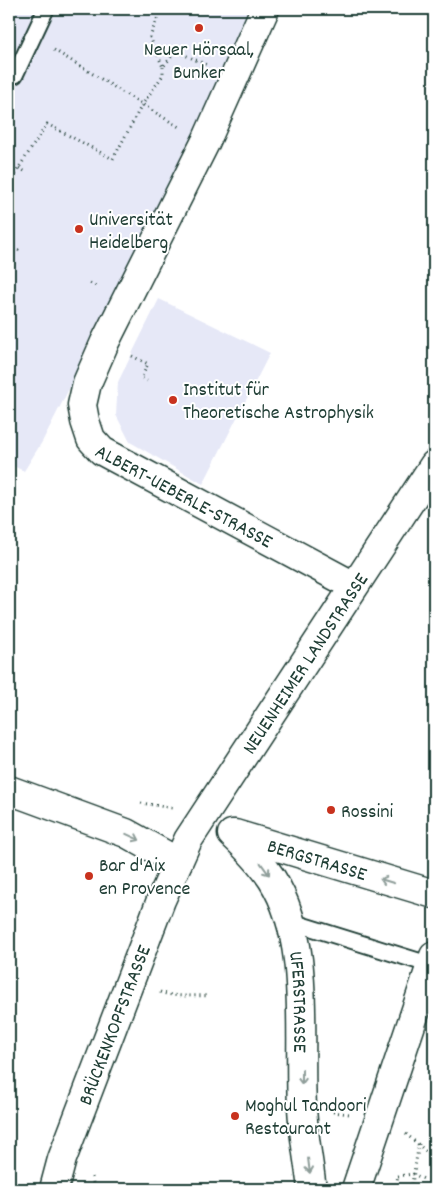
<svg xmlns="http://www.w3.org/2000/svg" width="443" height="1198" font-family="Dekko,sans-serif">
<style>
.built{fill:#e6e8f7}
.lines{fill:none;stroke-linecap:round;stroke-linejoin:round}
.service-casing{stroke:#1f3d34;stroke-width:19}
.minor-casing{stroke:#1f3d34;stroke-width:31}
.tertiary-casing{stroke:#1f3d34;stroke-width:31}
.secondary-casing{stroke:#1f3d34;stroke-width:31}
.path{stroke:#1f3d34;stroke-width:3;stroke-dasharray:1 4;stroke-linecap:butt}
.service{stroke:#fff;stroke-width:15}
.minor{stroke:#fff;stroke-width:28}
.tertiary{stroke:#fff;stroke-width:28}
.secondary{stroke:#fff;stroke-width:28}
.path-bridge{stroke:#1f3d34;stroke-width:3;stroke-dasharray:1 4;stroke-linecap:butt}
.oneway{stroke:#8f9e9a}
.poi-dot{fill:#c8321e;stroke:#fff;stroke-width:2}
.labels{text-anchor:middle;stroke-width:4;stroke-linejoin:round;paint-order:stroke}
.poi-label{font-size:20px;fill:#1f3d34;stroke:#fff;text-anchor:start}
.street-label{font-size:20px;fill:#1f3d34;stroke:#fff}
</style>
<rect width="100%" height="100%" fill="#fff"/>
<filter id="ink" filterUnits="userSpaceOnUse"><feTurbulence type="fractalNoise" baseFrequency=".02" numOctaves="2"/><feDisplacementMap in="SourceGraphic" scale="10" xChannelSelector="R" yChannelSelector="G"/><feConvolveMatrix kernelMatrix="1 2 1 2 8 2 1 2 1" color-interpolation-filters="sRGB"/></filter>
<g filter="url(#ink)">
<path class="built" d="M9,9H251L223,76L127,275L42,442L24,471L9,464Z
M159,299L270,353L203,484L130,442L116,415L118,382Z"/>
<g class="lines">
<g class="service-casing">
<path id="service" d="M15,75L46,9
M289,921L431,965"/>
</g>
<g class="minor-casing">
<g id="minor">
<path id="s1" d="M265,9L206,141L105,342L87,383L82,405L85,421L91,439L102,451L354,586"/>
<path d="M9,790L126,833L178,862"/>
<path id="s2" d="M232,834C247,848 261,862 272,879C312,942 298,1035 302,1106C303,1134 309,1162 312,1189"/>
<path id="s3" d="M235,834L434,894"/>
</g>
</g>
<g class="tertiary-casing">
<path id="tertiary" d="M356,1189L434,956"/>
</g>
<g class="secondary-casing">
<g id="secondary">
<path id="s4" d="M54,1189L62,1159L161,900L188,840L434,465"/>
</g>
</g>
<path class="path" d="M161,9L150,37L163,67L176,51L207,65
M160,11L168,15
M54,50L179,127
M19,168L26,172
M9,183L47,124L113,159L142,105L163,75V67
M108,245L117,249
M9,246L20,251
M90,283L98,287
M132,356L148,364L141,378L147,381
M141,803L172,808
M160,992C176,998 192,995 209,996
M333,1112L349,1114
M406,1134L434,1158
M92,1177L94,1189
M395,1189L398,1176
M411,1189L419,1144
M428,1189V1181"/>
<use href="#service" class="service"/>
<use href="#minor" class="minor"/>
<use href="#tertiary" class="tertiary"/>
<use href="#secondary" class="secondary"/>
<path class="path-bridge" d="M398,1176L413,1174L428,1181"/>
</g>
<defs><path id="oneway-shaft" d="M-6 0H5M1.5-3L5.5 0L1.5 3" fill="none" stroke-width="1.6" stroke-linecap="round" stroke-linejoin="round" transform="scale(1.25)"/></defs>
<g class="oneway">
<use href="#oneway-shaft" transform="translate(133 837) rotate(25)"/>
<use href="#oneway-shaft" transform="translate(265 869) rotate(54)"/>
<use href="#oneway-shaft" transform="translate(387 881) rotate(-163)"/>
<use href="#oneway-shaft" transform="translate(302 1077) rotate(90)"/>
<use href="#oneway-shaft" transform="translate(309 1166) rotate(83)"/>
</g>
</g>
<g class="poi-dot">
<circle cx="199" cy="28" r="5"/>
<circle cx="79" cy="229" r="5"/>
<circle cx="173" cy="400" r="5"/>
<circle cx="331" cy="810" r="5"/>
<circle cx="89" cy="876" r="5"/>
<circle cx="235" cy="1116" r="5"/>
</g>
<g class="labels">
<g class="poi-label">
<text x="199" y="55" text-anchor="middle">Neuer Hörsaal,<tspan x="199" dy="23">Bunker</tspan></text>
<text x="89" y="225">Universität<tspan x="89" dy="23">Heidelberg</tspan></text>
<text x="183" y="395">Institut für<tspan x="183" dy="23">Theoretische Astrophysik</tspan></text>
<text x="341" y="817">Rossini</text>
<text x="99" y="871">Bar d'Aix<tspan x="99" dy="23">en Provence</tspan></text>
<text x="245" y="1111">Moghul Tandoori<tspan x="245" dy="23">Restaurant</tspan></text>
</g>
<g class="street-label">
<text dy="7" stroke="none"><textPath href="#s1" startOffset="582">ALBERT-UEBERLE-STRASSE</textPath></text>
<text dy="7" stroke="none"><textPath href="#s4" startOffset="586">NEUENHEIMER LANDSTRASSE</textPath></text>
<text dy="7" stroke="none"><textPath href="#s3" startOffset="86">BERGSTRASSE</textPath></text>
<text dy="7" stroke="none"><textPath href="#s2" startOffset="188">UFERSTRASSE</textPath></text>
<text dy="7" stroke="none"><textPath href="#s4" startOffset="175">BRÜCKENKOPFSTRASSE</textPath></text>
</g>
</g>
<rect width="443" height="1198" fill="none" stroke="#fff" stroke-width="30"/>
<rect x="15" y="15" width="413" height="1168" fill="none" stroke="#1f3d34" stroke-width="2" filter="url(#ink)"/>
</svg>
